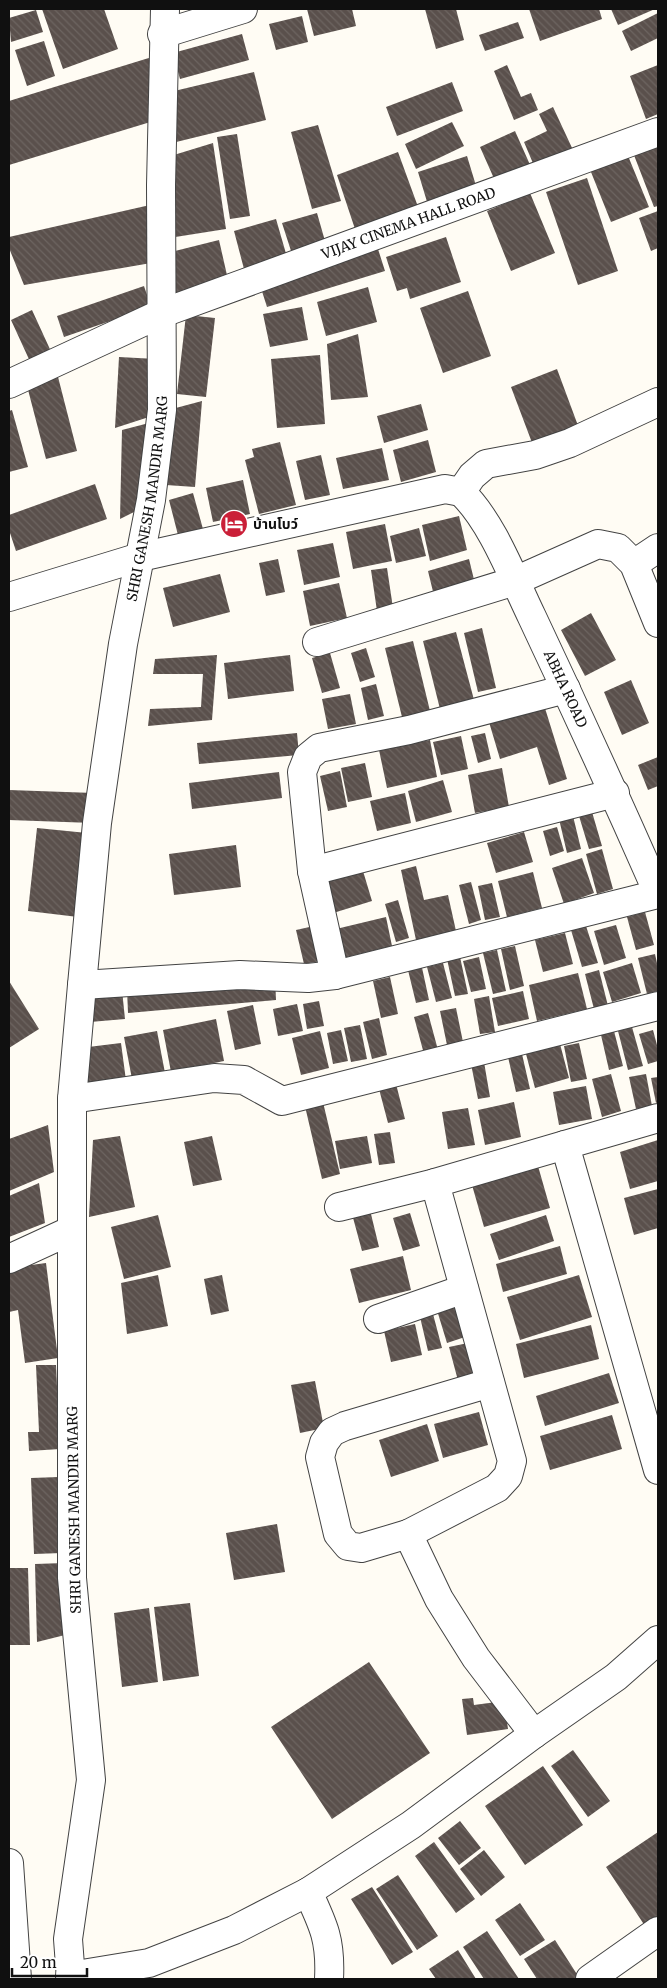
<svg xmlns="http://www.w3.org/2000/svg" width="667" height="1988" font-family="Merriweather,'Noto Sans Thai',serif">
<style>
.building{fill:url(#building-back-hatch)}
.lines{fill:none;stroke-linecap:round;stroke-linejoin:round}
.minor-casing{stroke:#434343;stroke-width:30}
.minor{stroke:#fff;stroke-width:28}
.labels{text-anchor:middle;stroke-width:5;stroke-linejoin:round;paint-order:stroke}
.street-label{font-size:14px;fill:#101010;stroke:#fff}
.poi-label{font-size:14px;font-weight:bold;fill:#101010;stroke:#fff;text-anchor:start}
</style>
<defs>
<pattern id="building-back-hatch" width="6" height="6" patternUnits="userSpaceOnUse" patternTransform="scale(1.25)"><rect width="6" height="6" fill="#5a504c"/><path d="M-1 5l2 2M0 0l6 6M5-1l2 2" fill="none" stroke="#6d6561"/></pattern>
</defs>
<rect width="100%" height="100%" fill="#fffcf4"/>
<path class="building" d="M42,9H104L118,49L63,69Z
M307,9H352L356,26L314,36Z
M425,9H456L464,40L436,49Z
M529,9H599L602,19L540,41Z
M611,9H655L618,25Z
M36,10L43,32L11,42L9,18Z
M658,13V38L631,51L622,31Z
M302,16L308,42L276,50L269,24Z
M518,22L524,38L485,51L479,35Z
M242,34L249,60L180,79L173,53Z
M44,41L55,76L27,86L15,50Z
M152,57L157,120L9,165V101Z
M507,65L521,97L531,93L538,110L514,120L494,71Z
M658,65V114L646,119L630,76Z
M254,72L266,120L168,144L170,92Z
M452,82L463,111L397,136L386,107Z
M553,107L573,150L535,168L524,142L547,131L539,114Z
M452,122L464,146L416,169L405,144Z
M318,125L341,201L312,209L291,132Z
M515,131L531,167L496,183L480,147Z
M237,134L250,216L230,219L217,137Z
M658,139V206L654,207L632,150Z
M213,143L226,229L169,238L164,158Z
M626,151L649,207L611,222L589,167Z
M398,152L421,215L358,238L337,175Z
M467,156L477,189L428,205L418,172Z
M587,178L618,271L578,285L546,192Z
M530,193L555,253L511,271L487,211Z
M150,205L151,263L24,285L9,248V237Z
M658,211V248L651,251L639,218Z
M317,213L327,248L292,254L282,223Z
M276,219L287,257L244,269L234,231Z
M446,237L461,282L410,299L407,288L397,291L386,257Z
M219,240L229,284L175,293V251Z
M378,249L385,271L267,307L260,285Z
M144,286L151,307L64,337L57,316Z
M368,287L377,322L326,336L317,302Z
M468,291L491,356L443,373L420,308Z
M302,307L308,340L270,347L263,314Z
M32,310L54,358L33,368L11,320Z
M186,315L215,318L206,397L177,394Z
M358,334L368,397L331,400L327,344Z
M320,355L325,424L277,428L271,359Z
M119,357L156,359L152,416L115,428Z
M557,369L580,431L534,448L511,387Z
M57,373L77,451L46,459L26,382Z
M202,401L195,487L166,485L172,409Z
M421,404L428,430L384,443L377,416Z
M12,410L28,467L9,472V411Z
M149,423L142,508L120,519L122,430Z
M428,440L436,472L401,482L393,450Z
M280,442L296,505L259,514L245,460L254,457L252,449Z
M382,448L389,480L343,489L336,458Z
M321,455L330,495L305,500L296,461Z
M243,480L250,514L213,522L206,488Z
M95,484L107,519L16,551L9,530V515Z
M193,493L203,529L178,535L169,500Z
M459,516L467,550L430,561L422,525Z
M385,524L392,561L353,569L346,532Z
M419,528L426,556L396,563L390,536Z
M333,543L340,577L304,585L297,550Z
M278,559L285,592L266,596L259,563Z
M469,559L477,592L436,604L428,571Z
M387,568L393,608L377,611L371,570Z
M220,574L230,612L173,627L163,588Z
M339,583L347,618L310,626L303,591Z
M591,613L616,660L585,676L561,630Z
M482,628L496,688L478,692L464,633Z
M456,632L474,700L440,709L423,641Z
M413,641L430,711L402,717L385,648Z
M366,648L375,677L360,682L351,653Z
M330,653L340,688L322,693L312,658Z
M217,655L212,720L148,726L150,709L201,707L203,674H153L155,659Z
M290,655L294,691L228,699L224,663Z
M631,680L649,723L622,735L604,692Z
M376,684L384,716L368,720L361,688Z
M350,694L356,724L328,729L322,699Z
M544,705L567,779L549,785L537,747L500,759L489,722Z
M297,733L299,755L199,764L197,743Z
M485,733L491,759L478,763L471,736Z
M461,736L468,769L441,775L433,742Z
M430,740L437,777L387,788L379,750Z
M658,757V786L648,790L638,765Z
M365,763L372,797L348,802L341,768Z
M502,768L509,807L475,813L468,775Z
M340,771L347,807L328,811L320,776Z
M279,772L282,798L192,809L189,783Z
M443,780L452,812L416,822L408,791Z
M9,790L94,793L93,823L9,820Z
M405,793L411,823L377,831L370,801Z
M592,812L602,846L589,849L579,816Z
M573,816L581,849L567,853L559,819Z
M557,827L564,851L550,856L543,831Z
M37,828L87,833L78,917L28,911Z
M524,832L533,862L496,873L487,843Z
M236,845L241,887L174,895L169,854Z
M602,849L613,889L597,894L586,854Z
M582,858L594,893L564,904L552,868Z
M416,866L424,900L448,895L456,931L416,940L401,870Z
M363,871L372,901L330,914L321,883Z
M533,872L542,908L507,917L498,881Z
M471,882L481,920L469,924L459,885Z
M492,883L500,917L485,920L478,886Z
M398,900L409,938L396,942L385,904Z
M645,912L654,945L636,950L627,917Z
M386,917L392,946L343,958L336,929Z
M616,925L626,958L604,965L594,931Z
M314,926L321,961L304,964L296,930Z
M586,926L598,963L582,967L571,930Z
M565,933L573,964L543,972L535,940Z
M515,946L524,986L510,990L501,949Z
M497,950L506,991L493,994L483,953Z
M655,954L658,968V991L647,994L638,958Z
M460,957L468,994L455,996L447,959Z
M479,957L486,989L471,992L463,961Z
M421,963L429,1000L416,1003L407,966Z
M443,963L452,998L436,1002L427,967Z
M632,963L641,993L612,1002L603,972Z
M599,970L608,1006L594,1009L585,974Z
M578,973L587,1009L537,1021L529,985Z
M275,977L276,1000L128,1013L127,989Z
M390,977L398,1014L381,1018L373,981Z
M9,981L39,1029L9,1048Z
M122,990L125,1019L90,1022L88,993Z
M523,991L529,1019L498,1026L492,998Z
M489,996L495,1032L480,1034L474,999Z
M319,1001L324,1026L307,1029L303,1004Z
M297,1004L303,1031L278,1036L273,1009Z
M253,1005L261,1044L235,1050L227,1011Z
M456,1008L463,1042L447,1045L440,1011Z
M428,1013L438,1050L424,1054L414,1017Z
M379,1018L387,1055L372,1059L363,1022Z
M216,1019L224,1061L171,1072L163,1030Z
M360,1025L367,1059L351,1062L344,1028Z
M632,1027L643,1066L628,1070L618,1031Z
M341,1030L348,1061L333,1064L327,1033Z
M653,1030L658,1049V1061L648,1064L639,1034Z
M157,1031L165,1073L132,1079L124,1037Z
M320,1031L329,1068L301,1075L292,1038Z
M614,1031L623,1066L609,1070L601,1035Z
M121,1043L127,1088L86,1094L80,1048Z
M579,1043L587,1079L571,1082L564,1046Z
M560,1044L569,1078L535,1088L526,1054Z
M522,1054L530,1089L516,1092L508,1057Z
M484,1062L490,1097L478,1099L471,1064Z
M611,1074L621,1111L602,1117L592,1079Z
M646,1074L652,1106L636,1109L629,1077Z
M658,1077V1102L656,1103L651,1078Z
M396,1084L405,1119L388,1123L379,1089Z
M586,1086L592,1119L559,1125L553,1092Z
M322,1098L340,1174L322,1179L304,1102Z
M514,1102L521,1137L485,1145L478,1110Z
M468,1108L475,1145L448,1149L442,1112Z
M48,1125L54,1172L9,1191V1139Z
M390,1132L395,1163L379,1165L374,1134Z
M120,1136L135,1207L89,1217L93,1140Z
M212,1136L222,1180L193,1186L184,1142Z
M367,1136L372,1163L340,1169L335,1141Z
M658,1140V1181L630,1189L620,1152Z
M538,1166L550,1208L484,1227L472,1185Z
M39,1183L45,1223L9,1237V1196Z
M658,1189V1228L634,1235L624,1198Z
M370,1210L379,1247L362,1251L352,1214Z
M410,1213L420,1246L403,1251L393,1218Z
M158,1215L171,1267L124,1279L111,1227Z
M546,1215L554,1241L499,1260L490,1234Z
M560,1246L567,1274L503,1292L496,1264Z
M403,1256L411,1290L359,1303L350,1269Z
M46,1263L58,1358L25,1363L18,1310L9,1312V1268Z
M158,1275L168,1326L127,1334L121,1283Z
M222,1275L229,1311L211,1315L204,1279Z
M579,1275L592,1317L520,1340L507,1297Z
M457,1300L468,1336L447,1343L436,1307Z
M433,1314L442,1348L428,1351L420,1317Z
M415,1324L422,1355L391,1362L384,1331Z
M591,1325L599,1359L524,1378L516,1344Z
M468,1343L478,1383L460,1388L449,1347Z
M36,1365H56L60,1449L29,1451L28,1432H39Z
M609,1373L619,1403L545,1426L536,1396Z
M315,1381L324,1428L300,1433L291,1385Z
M479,1412L488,1445L443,1458L434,1424Z
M612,1415L622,1449L550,1470L540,1436Z
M427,1424L439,1461L391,1477L379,1440Z
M59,1477L62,1553L34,1554L31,1478Z
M277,1524L285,1572L234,1580L226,1533Z
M64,1563L69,1634L37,1642L35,1564Z
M9,1568H28L30,1645H9Z
M190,1603L199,1676L163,1681L154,1607Z
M149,1608L158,1682L122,1687L114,1613Z
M369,1662L430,1753L332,1819L271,1727Z
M473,1698L474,1705L504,1701L508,1729L467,1735L462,1699Z
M573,1750L610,1801L588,1817L551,1766Z
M543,1766L583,1825L525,1865L485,1806Z
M460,1821L481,1848L459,1865L438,1838Z
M658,1832V1922L647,1929L606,1867Z
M434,1842L475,1899L456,1913L415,1856Z
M484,1850L505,1877L481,1896L460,1869Z
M398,1875L438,1936L417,1950L376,1889Z
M372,1887L413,1952L392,1965L351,1899Z
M520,1903L545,1940L520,1956L495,1920Z
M487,1931L519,1979H484L463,1947Z
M555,1940L580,1979H537L524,1959Z
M458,1950L476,1979H436L429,1969Z"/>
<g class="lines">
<g class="minor-casing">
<g id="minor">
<path d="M162,34L243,9"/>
<path id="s1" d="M9,384L160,314L658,132"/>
<path id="s2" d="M461,492C492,521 513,578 532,617C575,708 617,800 658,893"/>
<path d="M461,492L472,476L486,464L535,455L570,443L658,402"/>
<path d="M634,564L658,548"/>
<path d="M9,597L140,557L445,489L461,492"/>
<path d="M317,642L515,581L598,544L618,548L634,564L658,623"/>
<path d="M312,871L302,772L308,757L319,748L409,730L566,689"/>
<path d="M335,975L312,871L615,793"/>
<path id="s3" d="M82,985L97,823L123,644L151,500L162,410L161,185L165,9"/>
<path d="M72,1099L214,1078L244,1080L282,1101L658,1006"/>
<path d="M658,1118L565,1145L658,1470"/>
<path d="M339,1207L435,1183"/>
<path d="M9,1259L72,1230"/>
<path d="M378,1319L464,1289"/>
<path d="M490,1383L345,1426L332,1432L324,1443L320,1457L338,1534L348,1546L361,1548L408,1534L439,1599L476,1658L534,1734"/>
<path d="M408,1534L497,1488L508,1476L512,1461L435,1183L565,1145"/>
<path d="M9,1863L17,1979"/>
<path d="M308,1892C324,1926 331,1941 329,1979"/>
<path d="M70,1976L149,1963L234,1930L308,1892L411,1825L534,1734L616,1677L658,1640"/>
<path d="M71,1979L68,1939L91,1780L72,1578V1099L82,985L240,975L308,978L335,975L658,894"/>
<path d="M590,1979L658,1931"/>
</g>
</g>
<use href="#minor" class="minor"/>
</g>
<defs>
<g id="hotel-disc" transform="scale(1.4375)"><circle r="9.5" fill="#ca1f38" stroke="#fff"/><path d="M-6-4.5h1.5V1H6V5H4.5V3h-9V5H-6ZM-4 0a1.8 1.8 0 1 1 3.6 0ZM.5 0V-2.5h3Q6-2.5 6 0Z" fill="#fff"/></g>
</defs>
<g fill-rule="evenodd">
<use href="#hotel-disc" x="234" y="524"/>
</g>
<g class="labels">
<g class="street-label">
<text dy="5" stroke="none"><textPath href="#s1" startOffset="431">VIJAY CINEMA HALL ROAD</textPath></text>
<text dy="5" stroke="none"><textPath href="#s3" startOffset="491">SHRI GANESH MANDIR MARG</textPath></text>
<text dy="5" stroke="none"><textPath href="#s2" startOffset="224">ABHA ROAD</textPath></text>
<text transform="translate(74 1510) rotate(-91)" y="5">SHRI GANESH MANDIR MARG</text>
</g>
<g class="poi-label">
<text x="253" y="529">บ้านโบว์</text>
</g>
</g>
<rect width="667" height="1988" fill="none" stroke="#101010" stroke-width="20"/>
<path d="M12 1968v8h75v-8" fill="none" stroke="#101010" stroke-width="2.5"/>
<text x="20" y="1968" font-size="15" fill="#101010" stroke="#ffffff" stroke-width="4" paint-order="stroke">20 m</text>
</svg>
